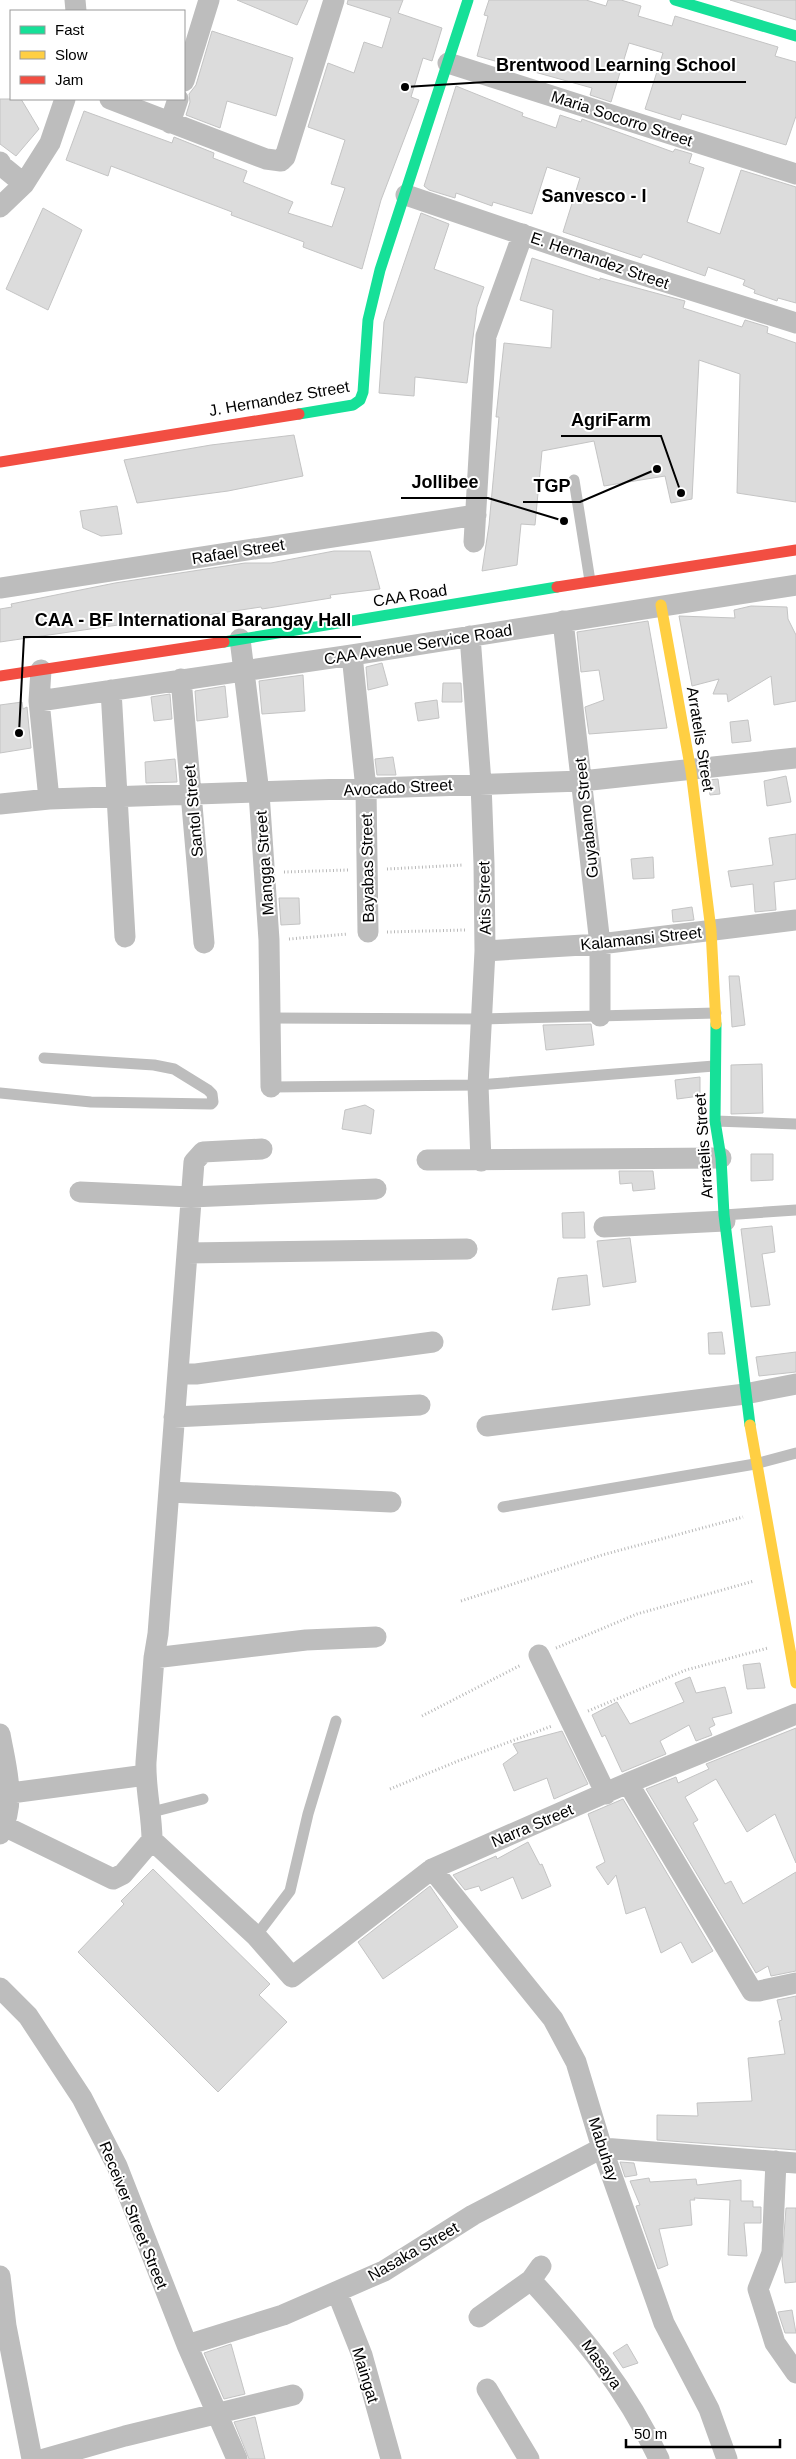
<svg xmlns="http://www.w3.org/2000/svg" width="796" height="2459" font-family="Helvetica,sans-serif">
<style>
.building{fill:#dcdcdc;stroke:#c4c4c4}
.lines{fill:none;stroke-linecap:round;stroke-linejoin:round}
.path{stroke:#b8b8b8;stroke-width:3;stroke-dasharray:1 2.5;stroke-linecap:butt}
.lane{stroke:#bdbdbd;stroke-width:11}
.street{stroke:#bdbdbd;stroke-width:21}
.fast{stroke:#16e098;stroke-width:11}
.slow{stroke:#ffcf43;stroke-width:11}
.jam{stroke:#f24e42;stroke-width:11}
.labels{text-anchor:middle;stroke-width:4;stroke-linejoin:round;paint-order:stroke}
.street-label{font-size:16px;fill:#000;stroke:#fff}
.neighbourhood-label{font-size:18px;font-weight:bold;fill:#000;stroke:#fff}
.leader{fill:none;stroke:#000;stroke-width:2}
.callout-dot{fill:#000;stroke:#fff;stroke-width:2}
.callout-label{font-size:18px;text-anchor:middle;font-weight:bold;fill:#000;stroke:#fff;stroke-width:4;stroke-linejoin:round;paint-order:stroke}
</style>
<rect width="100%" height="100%" fill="#fff"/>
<path class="building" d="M237,0H308L297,25Z
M348,0H403L398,13L442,28L432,61L423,58L411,97L419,100L381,200L362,269L303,247L304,242L231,215L232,212L111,166L108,176L66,160L84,111L172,143L174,137L214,153L213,158L247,171L243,182L293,202L288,213L332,227L345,188L331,184L345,140L308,127L328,63L354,73L364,42L382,48L391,18L347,4Z
M489,0H586L606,6L608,0H621L641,6L638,16L672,26L675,16L778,47L775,56L796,62V116L786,145L682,114L680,120L645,109L663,53L629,43L611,102L590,95L592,88L477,56L488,16L484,15Z
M730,0H796V20Z
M212,31L293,58L276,116L227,101L220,128L186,115L190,102L189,94L196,85Z
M456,86L523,113L522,116L556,128L560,115L581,122L582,119L673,152L675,149L692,154L689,163L704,168L687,222L720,234L741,170L796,187V303L778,298L777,301L754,293L755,290L743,285L745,280L708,267L705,276L643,254L641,258L563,232L580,178L547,167L532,214L493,202L492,206L456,193L455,198L429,190L424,186Z
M0,99H21L39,129L16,156L0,144Z
M43,208L82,230L48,310L6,289Z
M421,213L449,224L434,269L484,287L477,307L467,383L415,377L414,396L379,393L384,322Z
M532,258L600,280V278L685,301L683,308L742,327L745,320L768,327L767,333L796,343V502L737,493L740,374L699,360L692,499L671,503L665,476L604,486L594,441L542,451L535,525L521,524L517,565L482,571L489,525L499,417H496L504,343L551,348L553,310L520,300Z
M294,435L303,476L228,491L137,503L124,460L211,445Z
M117,506L122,534L101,536L83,528L80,511Z
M334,551H370L380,589L330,595L331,598L262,609L261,607L147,624L146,621L0,642V609L12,607L11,604L115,583L245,563H271Z
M751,606L787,607L788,619L796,635V701L774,705L771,676L728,702L727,694H713L719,679L692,686L679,616L735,618L734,610Z
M648,621L667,728L589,734L585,707L604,700L599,670L581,672L577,632Z
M382,663L388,685L368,690L366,667Z
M303,675L305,711L262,714L259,681Z
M443,683H461L462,702H442Z
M225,686L228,717L197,721L195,691Z
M170,694L172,719L154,721L151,697Z
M437,700L439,718L418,721L415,703Z
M22,702L23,709L27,707L31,748L0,753V705Z
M748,720L751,741L732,743L730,722Z
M393,757L396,775H377L375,759Z
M175,759L177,782L146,783L145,762Z
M786,776L791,802L767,806L764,781Z
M718,779L720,794L710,795L708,780Z
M796,834V879L774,882L776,910L755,912L753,884L731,887L728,871L773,865L769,838Z
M653,857L654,878L633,879L631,859Z
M279,898H299L300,924L281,925Z
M692,907L694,920L673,922L672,910Z
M729,976H739L745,1025L732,1027Z
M591,1024L594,1045L546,1050L543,1025Z
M762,1064L763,1113L731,1114V1065Z
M700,1077V1096L677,1099L675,1080Z
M365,1105L374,1110L371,1134L342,1129L345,1110Z
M751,1154H773V1180L751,1181Z
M619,1171H653L655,1189L633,1191L632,1183L620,1184Z
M584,1212L585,1238H563L562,1213Z
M772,1226L775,1252L762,1254L770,1305L751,1307L741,1229Z
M630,1238L636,1282L603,1287L597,1241Z
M587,1275L590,1305L552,1310L558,1278Z
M722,1332L725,1354H709L708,1333Z
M796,1352V1372L759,1376L756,1357Z
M760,1663L765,1688L747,1689L743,1665Z
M690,1677L696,1693L725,1687L732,1713L712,1718L715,1725L709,1728L712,1735L696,1741L689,1725L660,1741L666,1754L622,1772L605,1735L602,1737L592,1715L617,1702L630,1724L684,1702L675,1683Z
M796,1728V1863L775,1814L747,1832L716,1779L685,1797L698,1820L693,1823L725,1884L731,1881L743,1904L796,1872V1971L771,1976L768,1966L756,1973L646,1789L676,1777L678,1783L709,1769L706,1764Z
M562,1731L588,1784L554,1799L547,1778L514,1791L503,1764L518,1753L513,1744Z
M623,1799L713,1951L692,1963L681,1942L661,1953L645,1907L626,1914L616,1875L608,1885L596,1867L605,1862L588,1814Z
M528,1842L540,1865L542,1864L551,1886L522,1899L513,1877L481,1891L479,1886L465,1890L453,1875L496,1856L497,1859Z
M153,1869L270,1984L259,1995L287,2022L218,2092L78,1952L124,1904L121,1901Z
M430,1886L458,1927L383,1979L358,1942Z
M796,1996V2150L657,2140V2115L698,2116L697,2103L752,2101L748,2058L785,2054L779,2021L782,2020L777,2000Z
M620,2162L634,2163L637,2175L625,2177Z
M649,2178L650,2182L696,2179L697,2185L741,2180V2201H753V2207H761V2223H744L747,2256L728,2255L730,2200L694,2198L695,2200H690L692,2225L659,2229L668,2265L658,2269L636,2206L640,2205L630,2181Z
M786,2208H796V2282L785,2283L782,2261Z
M792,2310L796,2333H785L778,2312Z
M231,2344L245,2394L224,2399L204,2353Z
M627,2344L638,2363L623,2368L613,2353Z
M255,2417L265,2459H249L234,2422Z"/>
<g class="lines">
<path class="path" d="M387,869L463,865
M284,872L348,870
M387,932L465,930
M289,939L348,934
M461,1601L602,1555L743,1517
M556,1648L637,1614L754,1581
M588,1711L686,1670L768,1648
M422,1716L521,1665
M390,1789L458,1761L552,1726"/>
<path class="lane" d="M574,480L590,581
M270,1018L481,1019L716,1013
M271,1087L478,1085L714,1066
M0,1093L91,1102L211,1104L213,1102L212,1094L208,1090L174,1069L154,1065L44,1058
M715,1121L796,1124
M724,1215L796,1210
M503,1507L755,1464L796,1453
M152,1812L203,1799
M256,1936L290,1891L308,1814L336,1721"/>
<path class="street" d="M75,0L76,11
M448,63L796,174
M184,81L209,0
M110,99L266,159L281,161L285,157L334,0
M170,123L178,99
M0,162L2,166L24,184
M406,195L621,268L796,323
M0,207L24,184L50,143L65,99
M474,542L486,336L523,234
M0,588L476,515
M563,621L600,944V1016
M470,636L481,783L484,864L485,951L478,1085L481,1161
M240,639L259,793L269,940L271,1087
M352,655L366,789L368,932
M41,670L39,701L49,799
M181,679L204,943
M111,690L125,937
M39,701L352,655L796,585
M0,804L49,799L582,781L796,758
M485,951L600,944L796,920
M427,1160L721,1158
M80,1192L191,1197L376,1189
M604,1227L725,1221
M187,1253L467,1249
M178,1374H196L433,1342
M174,1417L420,1405
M487,1426L745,1394L796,1384
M169,1492L391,1502
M539,1655L606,1794
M154,1658L306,1640L376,1637
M0,1734C6,1768 17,1802 0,1834
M628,1783L752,1991H759L796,1983
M11,1793L146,1775
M4,1826L113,1879L123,1874L152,1840C152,1814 145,1788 146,1762L154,1658L158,1634L194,1162L203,1152L262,1149
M152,1840L256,1936L292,1977L432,1869L628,1783L796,1714
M432,1869L553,2019L576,2062L602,2148L664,2323L709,2409L727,2459
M0,1988L28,2016L82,2098L117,2166L187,2345L237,2459
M776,2161L772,2253L758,2289L775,2343L796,2373
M0,2276L6,2326L32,2459
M531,2280C583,2337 626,2388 659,2459
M337,2292L362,2355L391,2459
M479,2317L531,2280L541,2266
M187,2345L283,2315L384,2271L473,2215L602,2148L796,2163
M487,2389L529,2459
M44,2459L125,2436L293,2395"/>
<path class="fast" d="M675,0L796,36
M299,414L353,405L360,400L363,392L368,320L380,270L468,0
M224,642L557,587
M716,1024L715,1121L721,1158L724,1215L750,1425"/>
<path class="slow" d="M661,605L691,771L711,930L716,1024
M750,1425L796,1683"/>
<path class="jam" d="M0,462L299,414
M557,587L796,550
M0,676L224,642"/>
</g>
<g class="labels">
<g class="street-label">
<text transform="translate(622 118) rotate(18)" y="6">Maria Socorro Street</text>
<text transform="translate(600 260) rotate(19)" y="6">E. Hernandez Street</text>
<text transform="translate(279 398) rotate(-10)" y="6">J. Hernandez Street</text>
<text transform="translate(238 551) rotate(-9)" y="6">Rafael Street</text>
<text transform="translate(410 595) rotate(-9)" y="6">CAA Road</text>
<text transform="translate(418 644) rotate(-9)" y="6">CAA Avenue Service Road</text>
<text transform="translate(701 739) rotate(81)" y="6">Arratelis Street</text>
<text transform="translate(398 787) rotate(-3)" y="6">Avocado Street</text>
<text transform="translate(193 811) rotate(-95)" y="6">Santol Street</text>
<text transform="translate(586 818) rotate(-96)" y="6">Guyabano Street</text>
<text transform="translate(264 863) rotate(-94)" y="6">Mangga Street</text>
<text transform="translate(367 868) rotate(-91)" y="6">Bayabas Street</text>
<text transform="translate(484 898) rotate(-91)" y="6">Atis Street</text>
<text transform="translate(641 938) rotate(-6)" y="6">Kalamansi Street</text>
<text transform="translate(703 1146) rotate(-94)" y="6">Arratelis Street</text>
<text transform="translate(532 1825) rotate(-23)" y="6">Narra Street</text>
<text transform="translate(604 2149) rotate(72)" y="6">Mabuhay</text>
<text transform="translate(134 2215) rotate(68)" y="6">Receiver Street Street</text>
<text transform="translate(413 2251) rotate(-30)" y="6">Nasaka Street</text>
<text transform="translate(602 2364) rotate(54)" y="6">Masaya</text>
<text transform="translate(366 2375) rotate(73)" y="6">Maingat</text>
</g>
<g class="neighbourhood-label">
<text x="594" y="202">Sanvesco - I</text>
</g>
</g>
<path class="leader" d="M405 87L486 82H746M681 493L661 436H561M564 521L488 498H401M657 469L580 502H523M19 733L24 637H361"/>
<g class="callout-dot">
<circle cx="405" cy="87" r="5"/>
<circle cx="681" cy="493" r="5"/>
<circle cx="564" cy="521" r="5"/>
<circle cx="657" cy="469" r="5"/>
<circle cx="19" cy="733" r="5"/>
</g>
<g class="callout-label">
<text x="616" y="71">Brentwood Learning School</text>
<text x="611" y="426">AgriFarm</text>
<text x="445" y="488">Jollibee</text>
<text x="552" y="492">TGP</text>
<text x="193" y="626">CAA - BF International Barangay Hall</text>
</g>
<rect x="10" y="10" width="175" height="90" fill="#ffffff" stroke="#999999"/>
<rect x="20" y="26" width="25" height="8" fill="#16e098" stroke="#999999"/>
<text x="55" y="35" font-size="15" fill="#000000">Fast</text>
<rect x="20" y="51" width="25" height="8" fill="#ffcf43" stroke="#999999"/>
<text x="55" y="60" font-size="15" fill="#000000">Slow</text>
<rect x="20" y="76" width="25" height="8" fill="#f24e42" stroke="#999999"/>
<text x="55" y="85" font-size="15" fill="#000000">Jam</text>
<path d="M626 2439v8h154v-8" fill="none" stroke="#000000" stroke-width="2.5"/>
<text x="634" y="2439" font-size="15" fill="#000000" stroke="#ffffff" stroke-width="4" paint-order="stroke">50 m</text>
</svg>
